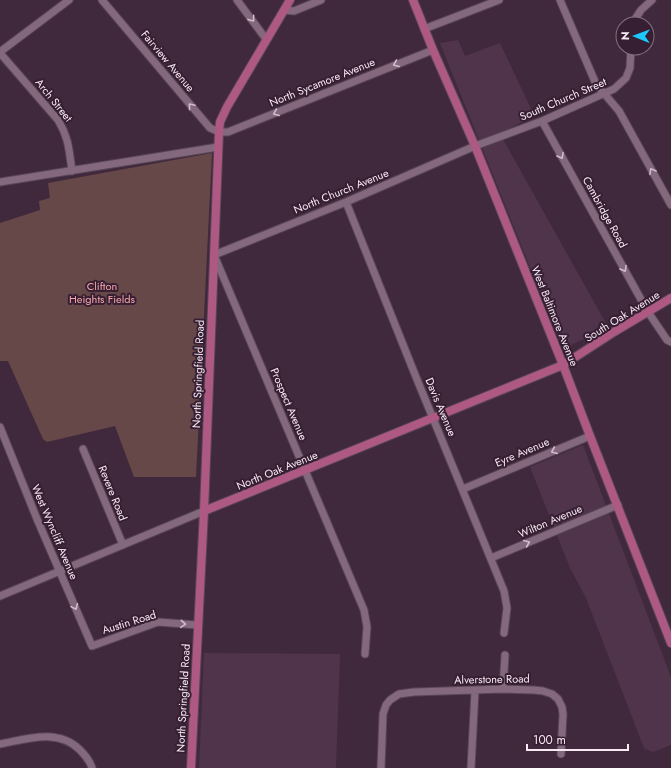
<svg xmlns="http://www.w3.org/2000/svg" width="671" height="768" font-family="Jost,sans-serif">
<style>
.built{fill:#50344b}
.green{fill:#664849}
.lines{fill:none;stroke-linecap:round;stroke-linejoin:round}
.minor-casing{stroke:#594555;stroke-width:9}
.major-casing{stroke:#594555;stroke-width:10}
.minor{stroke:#83687e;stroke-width:7}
.major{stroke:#ae5983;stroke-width:8}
.oneway{stroke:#d0bccb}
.labels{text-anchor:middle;stroke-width:4;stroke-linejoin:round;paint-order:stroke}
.street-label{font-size:11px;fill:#f9e9f5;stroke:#361f32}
.park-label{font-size:11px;fill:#f9a7ab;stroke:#361f32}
</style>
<rect width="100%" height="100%" fill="#41293d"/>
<path class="built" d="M458,40L465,56L500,43L534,115L500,134L608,327L563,349L440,43Z
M583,445L671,677V745L653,752L644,748L586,598L570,568L530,467Z
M204,653L340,654L336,768H199Z"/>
<path class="green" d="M212,153L196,477H134L115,426L47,442L43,439L8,361H0V223L40,210L39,201L50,198L48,183Z"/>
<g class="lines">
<g class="minor-casing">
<path id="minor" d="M102,0L210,128L219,132H228L433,50
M237,0L266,39
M560,0L596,84L619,111L671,205
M284,10L294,11L321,0
M632,24L641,10L652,0
M424,29L499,0
M0,52L69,0
M0,53L58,120C69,138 69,150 72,171
M542,121L648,312L667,340L671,342
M0,182L218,147
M346,202L416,377L504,591L507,608L504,633
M0,427L37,519L92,646L158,622L197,625
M83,449L123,545
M463,489L590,436
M491,558L618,505
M0,596L204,511
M365,654L367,627L364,610L214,255L346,202L475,146L542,121L614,89L626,78L630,68L631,48
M503,689L505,655
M0,744C27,739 58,728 80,750C85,755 90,761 92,768
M381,768L383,714L386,705L390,700L399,694L414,692L503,689L534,690L543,691L552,694L558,699L562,707L563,714L561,754
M471,768L475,691"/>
</g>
<g class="major-casing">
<path id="major" d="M413,0L433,50L475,146L563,365L590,436L671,643
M204,511L563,365L614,332L671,298
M191,768L204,511L219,132L220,122L227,107L290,0"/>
</g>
<use href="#minor" class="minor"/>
<use href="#major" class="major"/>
</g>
<defs><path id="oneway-chevron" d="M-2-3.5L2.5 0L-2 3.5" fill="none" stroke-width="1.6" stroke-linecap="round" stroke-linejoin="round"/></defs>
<g class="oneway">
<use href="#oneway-chevron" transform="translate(252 19) rotate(54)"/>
<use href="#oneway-chevron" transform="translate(396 64) rotate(158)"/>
<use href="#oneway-chevron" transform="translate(191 106) rotate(-130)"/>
<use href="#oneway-chevron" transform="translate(276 113) rotate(158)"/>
<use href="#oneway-chevron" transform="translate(561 156) rotate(61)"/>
<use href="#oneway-chevron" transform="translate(652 171) rotate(-119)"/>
<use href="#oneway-chevron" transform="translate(624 269) rotate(61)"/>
<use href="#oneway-chevron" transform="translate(554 451) rotate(157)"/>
<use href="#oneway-chevron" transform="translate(527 543) rotate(-23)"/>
<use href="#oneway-chevron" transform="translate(75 607) rotate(66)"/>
<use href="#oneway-chevron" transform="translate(183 624) rotate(4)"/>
</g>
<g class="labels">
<g class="street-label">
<text transform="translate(168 61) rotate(50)" y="4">Fairview Avenue</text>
<text transform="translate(322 82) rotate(-22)" y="4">North Sycamore Avenue</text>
<text transform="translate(563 99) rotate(-23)" y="4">South Church Street</text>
<text transform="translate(54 100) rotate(51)" y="4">Arch Street</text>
<text transform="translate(341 191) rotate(-22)" y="4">North Church Avenue</text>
<text transform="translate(605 212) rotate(61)" y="4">Cambridge Road</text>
<text transform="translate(555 316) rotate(68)" y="4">West Baltimore Avenue</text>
<text transform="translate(622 316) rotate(-32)" y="4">South Oak Avenue</text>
<text transform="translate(198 374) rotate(-88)" y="4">North Springfield Road</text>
<text transform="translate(289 404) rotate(67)" y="4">Prospect Avenue</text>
<text transform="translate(441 407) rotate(67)" y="4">Davis Avenue</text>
<text transform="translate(522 452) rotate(-23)" y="4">Eyre Avenue</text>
<text transform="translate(277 470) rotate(-22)" y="4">North Oak Avenue</text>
<text transform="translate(113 493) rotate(68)" y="4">Revere Road</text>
<text transform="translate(550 521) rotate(-23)" y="4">Wilton Avenue</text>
<text transform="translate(55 532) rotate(67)" y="4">West Wyncliff Avenue</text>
<text transform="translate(129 622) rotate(-17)" y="4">Austin Road</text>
<text transform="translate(492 679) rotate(-1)" y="4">Alverstone Road</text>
<text transform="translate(183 698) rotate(-87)" y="4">North Springfield Road</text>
</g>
<g class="park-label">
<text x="102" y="290">Clifton<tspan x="102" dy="13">Heights Fields</tspan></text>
</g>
</g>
<g transform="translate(635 36) rotate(271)"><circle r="19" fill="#361f32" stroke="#847080"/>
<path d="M0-3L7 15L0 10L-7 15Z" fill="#1dc9fc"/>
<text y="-6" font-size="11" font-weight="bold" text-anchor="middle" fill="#f9e9f5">N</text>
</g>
<path d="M527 744v6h101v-6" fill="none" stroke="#f9e9f5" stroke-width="2"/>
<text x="533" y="744" font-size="12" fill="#f9e9f5" stroke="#361f32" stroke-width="3" paint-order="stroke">100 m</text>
</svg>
